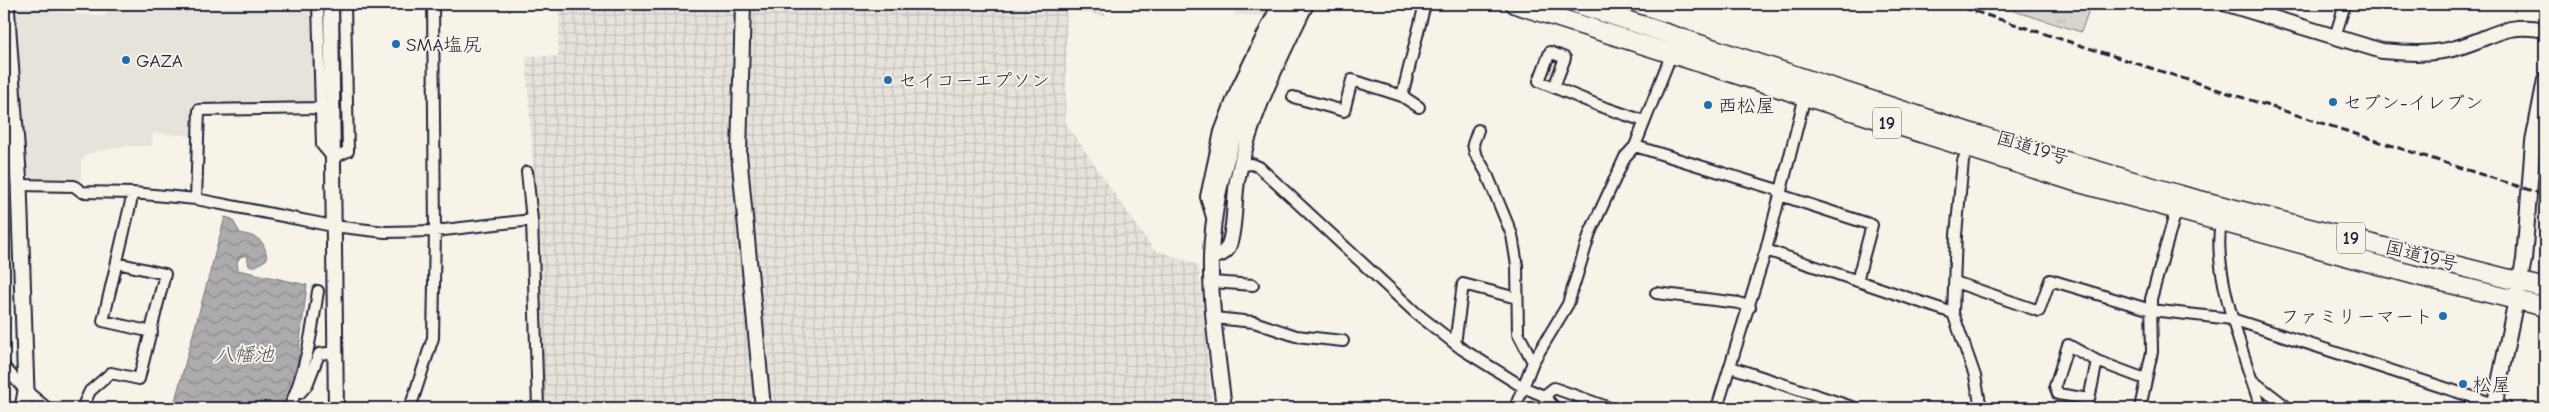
<svg xmlns="http://www.w3.org/2000/svg" width="2549" height="412" font-family="'Comic Neue','Klee One',sans-serif">
<style>
.built{fill:#e7e3db}
.industrial{fill:url(#industrial-grid)}
.park{fill:url(#park-tufts);stroke:#7d7c85}
.water{fill:url(#water-waves);stroke:#76747f}
.lines{fill:none;stroke-linecap:round;stroke-linejoin:round}
.minor-casing{stroke:#22223b;stroke-width:14}
.tertiary-casing{stroke:#22223b;stroke-width:18}
.secondary-casing{stroke:#22223b;stroke-width:19}
.trunk-casing{stroke:#22223b;stroke-width:21}
.minor{stroke:#f7f3e8;stroke-width:10}
.tertiary{stroke:#f7f3e8;stroke-width:14}
.secondary{stroke:#f7f3e8;stroke-width:15}
.trunk{stroke:#f7f3e8;stroke-width:18}
.rail{stroke:#22223b;stroke-width:3;stroke-dasharray:8 4;stroke-linecap:butt}
.poi-dot{fill:#1f6fb2;stroke:#f7f3e8;stroke-width:2}
.labels{text-anchor:middle;stroke-width:4;stroke-linejoin:round;paint-order:stroke}
.shield{fill:#f7f3e8;stroke:#62616f;stroke-width:1}
.shield-label{font-size:18px;font-weight:bold;fill:#22223b}
.poi-label{font-size:19px;fill:#22223b;stroke:#f7f3e8;text-anchor:start}
.street-label{font-size:19px;fill:#22223b;stroke:#f7f3e8}
.water-label{font-size:20px;font-style:italic;fill:#535263;stroke:#f7f3e8}
</style>
<defs>
<pattern id="industrial-grid" width="8" height="8" patternUnits="userSpaceOnUse" patternTransform="scale(1.25)"><rect width="8" height="8" fill="#e7e3db"/><path d="M0 4h8M4 0v8" fill="none" stroke="#c6c2bd"/></pattern>
<pattern id="park-tufts" width="24" height="20" patternUnits="userSpaceOnUse" patternTransform="scale(1.25)"><rect width="24" height="20" fill="#d8d5cf"/><path d="M3 7l-1-3M5 7V3M7 7l1-3M15 17l-1-3M17 17v-4M19 17l1-3" fill="none" stroke="#b9b7b3"/></pattern>
<pattern id="water-waves" width="16" height="10" patternUnits="userSpaceOnUse" patternTransform="scale(1.25)"><rect width="16" height="10" fill="#aeabad"/><path d="M0 5q4-4 8 0t8 0" fill="none" stroke="#8d8b8e"/></pattern>
</defs>
<rect width="100%" height="100%" fill="#f7f3e8"/>
<filter id="ink" filterUnits="userSpaceOnUse"><feTurbulence type="fractalNoise" baseFrequency=".02" numOctaves="2"/><feDisplacementMap in="SourceGraphic" scale="10" xChannelSelector="R" yChannelSelector="G"/><feConvolveMatrix kernelMatrix="1 2 1 2 8 2 1 2 1" color-interpolation-filters="sRGB"/></filter>
<g filter="url(#ink)">
<path class="built" d="M11,4H56V12L104,16L108,12V4H316L317,99L313,105L197,103L193,136L153,133L152,146H125L87,154L81,161V179L31,178L25,173L20,67L13,66Z
M1203,4H1273L1267,16L1235,15V9L1203,8Z"/>
<path class="industrial" d="M560,4H1098L1106,16L1067,10L1065,122L1153,249L1193,263L1199,267L1212,408H542L536,213L526,56H558Z"/>
<path class="park" d="M1992,4H2091L2081,32Z"/>
<path class="water" d="M225,217L232,219L240,233C259,237 265,240 267,259L256,266H249L247,255L240,257L237,262L238,270L307,285L297,365L280,408H173Z"/>
<g class="lines">
<g class="minor-casing">
<path id="minor" d="M318,4L322,145L333,158L348,151L345,4
M2335,37L2345,4
M1554,87L1565,58L1550,52L1539,81L1600,106L1644,121
M1293,97L1344,111L1352,80L1402,96
M1419,107L1402,96L1425,4
M1478,130L1473,144L1475,153L1486,172L1512,235L1517,265L1518,333L1533,362
M1970,145L1963,161L1956,235L1953,313L1975,376L1981,408
M1635,146L1781,191
M1243,165L1252,164L1259,167L1416,313L1462,349L1523,387L1544,396L1555,408
M527,172L532,220L538,408
M19,185L74,186L82,192L133,193L196,199L333,226L385,232L435,231L532,220
M133,193L103,321L152,332
M1780,195L1872,225L1857,281
M196,199L199,110L319,108
M2221,224C2211,271 2246,361 2261,408
M1766,250L1953,313
M1212,282L1253,285
M1955,282L2039,311L2050,280L2151,310L2232,319L2507,408
M1656,293L1739,303L1750,307
M1214,318L1254,322L1296,336L1343,341
M1455,344L1463,284L1517,298
M2097,361L2089,399L2058,394L2055,386L2068,345L2097,361L2145,379
M4,367L26,391L47,408
M1731,367L1855,408
M2253,381L2288,408
M300,393L307,385L319,354L327,353
M1544,396L1554,388L1610,408
M82,408L90,391L111,373L139,379L165,274L117,263
M289,408C306,371 312,331 318,291
M410,408L433,338L435,231L433,4
M1515,408L1533,362L1568,304L1590,233L1625,157L1635,146L1673,50
M1717,408L1766,250L1806,92
M2140,408L2152,352L2151,299L2177,207"/>
</g>
<g class="tertiary-casing">
<path id="tertiary" d="M331,4L336,408
M743,4L739,154L763,408
M2227,4L2382,51C2406,53 2432,55 2456,48C2493,38 2503,22 2545,30
M1214,217L1208,197L1222,132L1238,90L1280,4
M1211,257C1219,255 1226,254 1229,245C1235,229 1234,200 1237,181C1250,116 1277,64 1306,4
M1224,408C1218,358 1210,308 1211,257C1214,163 1252,86 1292,4
M2494,408L2524,260L2533,142L2545,80"/>
</g>
<g class="secondary-casing">
<path id="secondary" d="M6,4L19,185L26,391L23,408"/>
</g>
<g class="trunk-casing">
<path id="trunk" d="M1515,4L2072,181L2422,277L2545,307
M1577,4L1975,134L2180,195L2545,288"/>
</g>
<use href="#minor" class="minor"/>
<use href="#tertiary" class="tertiary"/>
<use href="#secondary" class="secondary"/>
<use href="#trunk" class="trunk"/>
<path class="rail" d="M1952,4L2545,195"/>
</g>
</g>
<g class="poi-dot">
<circle cx="396" cy="44" r="5"/>
<circle cx="126" cy="60" r="5"/>
<circle cx="888" cy="80" r="5"/>
<circle cx="2333" cy="102" r="5"/>
<circle cx="1708" cy="105" r="5"/>
<circle cx="2443" cy="316" r="5"/>
<circle cx="2463" cy="384" r="5"/>
</g>
<g class="labels">
<g class="shield">
<rect x="1873" y="107.5" width="28" height="31" rx="4"/>
<rect x="2337" y="222.5" width="28" height="31" rx="4"/>
</g>
<g class="shield-label">
<text x="1887" y="129">19</text>
<text x="2351" y="244">19</text>
</g>
<g class="poi-label">
<text x="406" y="51">SMA塩尻</text>
<text x="136" y="67">GAZA</text>
<text x="898" y="87">セイコーエプソン</text>
<text x="2343" y="109">セブン-イレブン</text>
<text x="1718" y="112">西松屋</text>
<text x="2433" y="323" text-anchor="end">ファミリーマート</text>
<text x="2473" y="391">松屋</text>
</g>
<g class="street-label">
<text transform="translate(2033 147) rotate(17)" y="7">国道19号</text>
<text transform="translate(2422 255) rotate(14)" y="7">国道19号</text>
</g>
<g class="water-label">
<text x="244" y="361">八幡池</text>
</g>
</g>
<rect width="2549" height="412" fill="none" stroke="#f7f3e8" stroke-width="20"/>
<rect x="10" y="10" width="2529" height="392" fill="none" stroke="#22223b" stroke-width="2" filter="url(#ink)"/>
</svg>
